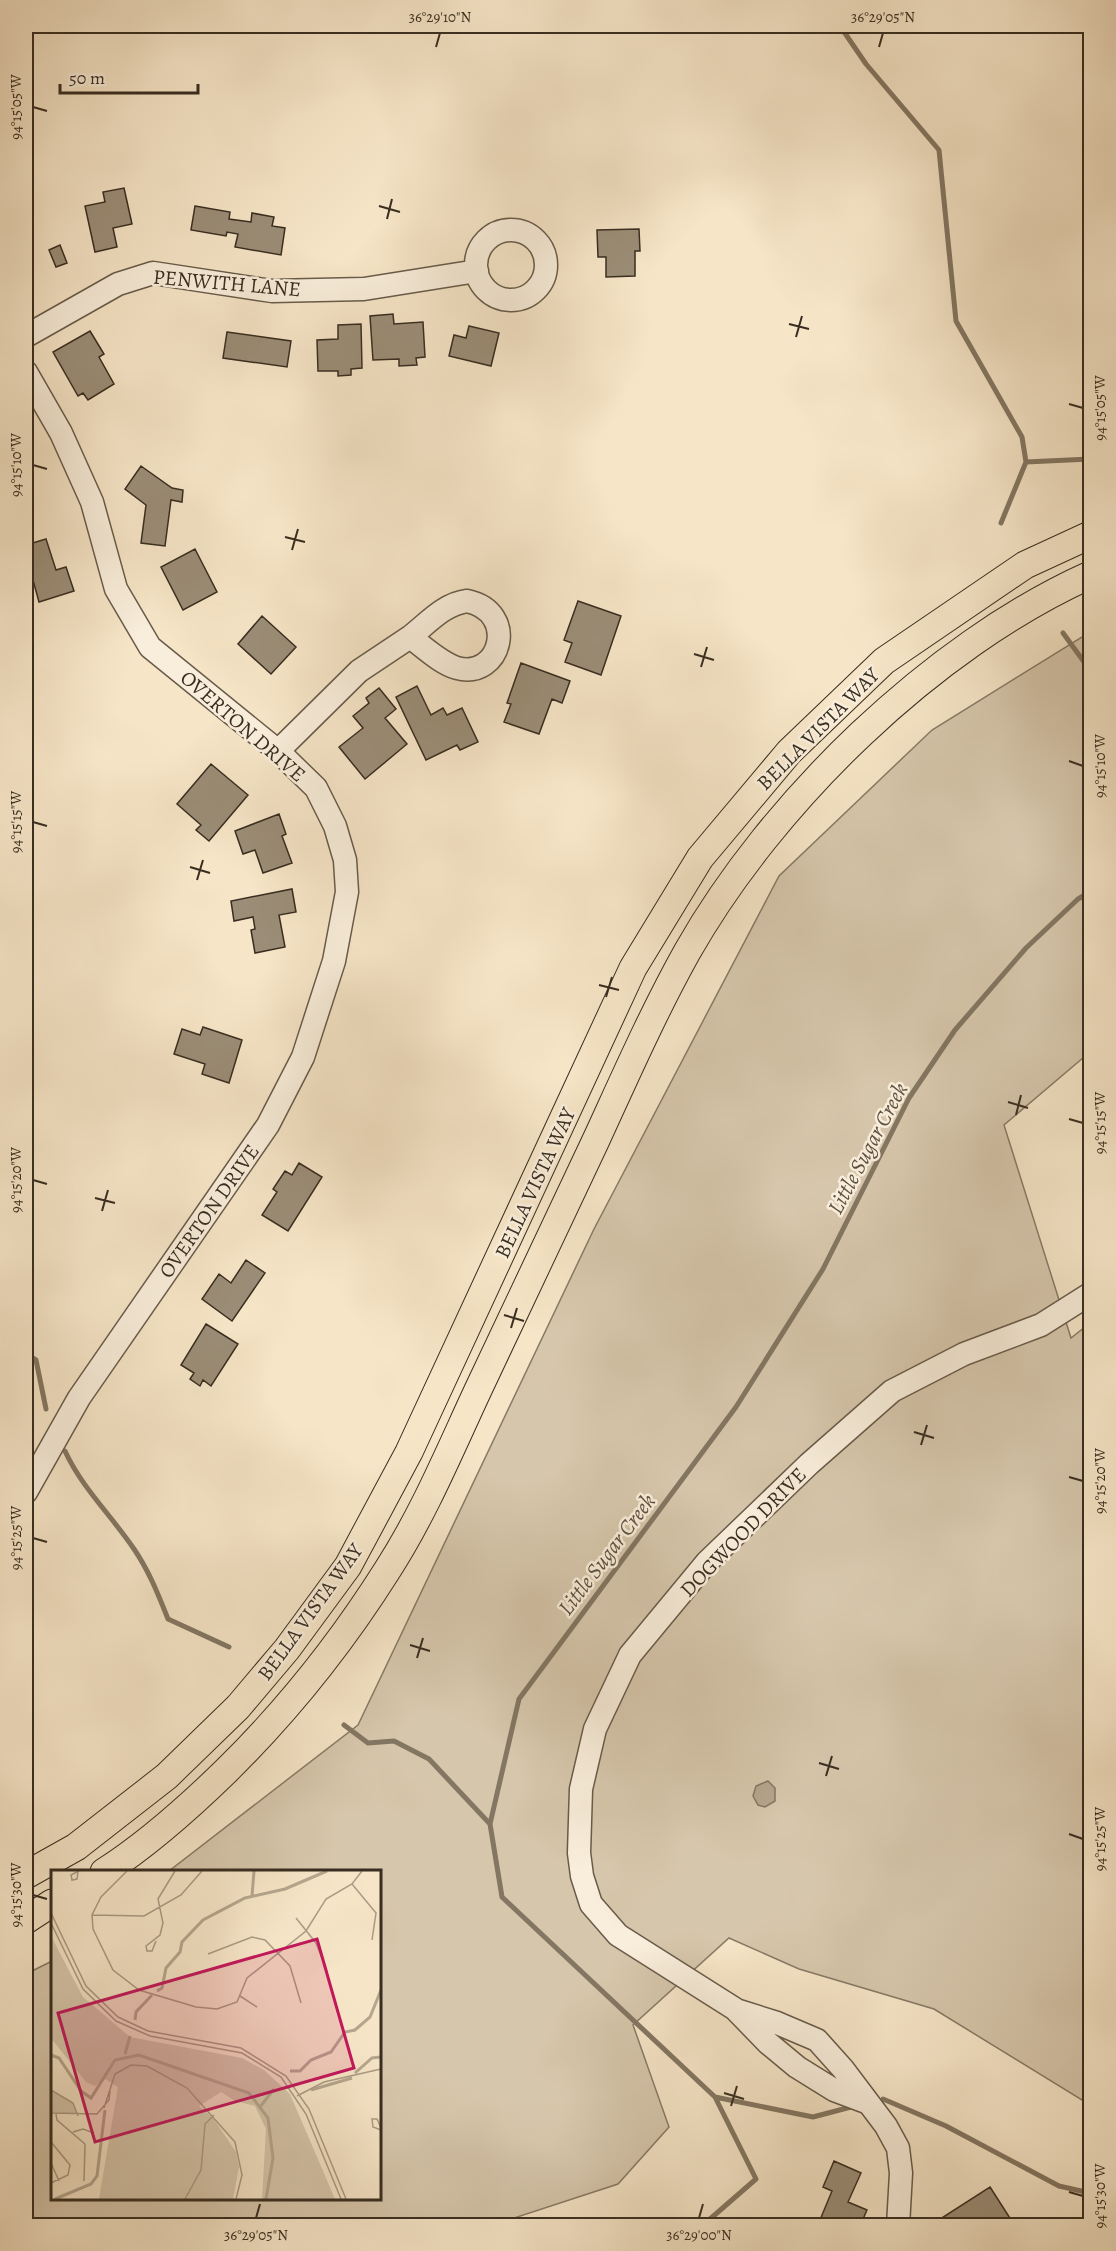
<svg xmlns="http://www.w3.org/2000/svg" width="1116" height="2251" font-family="Alegreya,serif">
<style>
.green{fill:#d6c6ab;stroke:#877a66;stroke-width:1.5}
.water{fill:#b5a68e;stroke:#837662;stroke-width:1.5}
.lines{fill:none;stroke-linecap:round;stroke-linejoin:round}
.stream{stroke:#837662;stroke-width:5}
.building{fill:#9b8d77;stroke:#382d20;stroke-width:1.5}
.minor-casing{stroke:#685b4a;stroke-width:25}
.major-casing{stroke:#382d20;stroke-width:29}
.minor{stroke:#f9eedb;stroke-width:22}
.major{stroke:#f6e5c7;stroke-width:27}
.ticks{fill:none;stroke:#382d20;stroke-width:2}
.labels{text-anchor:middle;stroke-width:5;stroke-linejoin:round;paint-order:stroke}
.street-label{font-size:21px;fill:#382d20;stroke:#f9eedb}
.water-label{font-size:22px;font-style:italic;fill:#5e5141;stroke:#f9eedb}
.inset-river{fill:none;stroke:#b5a68e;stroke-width:3}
.inset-road{fill:none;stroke:#aa9b84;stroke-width:1.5}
.view{fill:#c2185b;fill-opacity:0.15;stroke:#c2185b;stroke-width:3}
.inset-edge{fill:none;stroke:#382d20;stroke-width:3}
.neatline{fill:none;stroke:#382d20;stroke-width:2}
.ticks-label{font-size:15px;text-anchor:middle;fill:#382d20}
</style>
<rect width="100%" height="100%" fill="#f6e5c7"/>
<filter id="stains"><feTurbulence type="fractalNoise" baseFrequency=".00333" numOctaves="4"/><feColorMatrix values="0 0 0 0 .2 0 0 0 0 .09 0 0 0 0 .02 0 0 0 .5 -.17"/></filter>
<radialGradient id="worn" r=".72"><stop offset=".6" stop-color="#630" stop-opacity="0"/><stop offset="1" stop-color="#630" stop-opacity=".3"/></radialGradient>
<path class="green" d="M1090,632V1052L1004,1125L1071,1338L1090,1323V2105L934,2009L799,1969L729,1938L633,2025L669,2127L618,2184L493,2225H26V1974L52,1961V2198H380V1872L169,1871L358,1725L594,1229L779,876L932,730Z"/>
<path class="water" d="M768,1781L775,1788V1801L765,1807L758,1805L753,1796L756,1786Z"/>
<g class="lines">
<path class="stream" d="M840,26L866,64L939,150L956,321L1022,437L1026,462L1001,523
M1026,462L1090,459
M1063,633L1090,670
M26,1354L36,1360L46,1409
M65,1451C82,1488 111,1515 134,1549C149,1571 158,1594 168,1619L229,1647
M344,1725L368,1743L394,1741L429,1759L490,1824
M715,2097L813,2117L851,2107
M883,2099L946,2126L1059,2186L1090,2193
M702,2226L756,2179L715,2097L502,1897L490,1824L519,1699L736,1407L823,1269L909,1098L955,1030L1026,948L1078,899L1090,892"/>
</g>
<path class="building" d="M124,188L132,224L113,228L117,247L95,252L85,206L105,202L103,192Z
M195,206L230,212L229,219L251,222L252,213L274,217L272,226L285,228L281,255L235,247L238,234L227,232L226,236L191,230Z
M639,229L640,251H635V276L606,277V257H598L597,230Z
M60,245L67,263L56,267L49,250Z
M393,314L394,324L423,322L425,357L416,358L417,365L399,366V359L373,360L370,316Z
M361,324L362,368L351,369V375L338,376V371H318L317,340L338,339V325Z
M469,326L499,333L491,366L449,356L454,335L466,338Z
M90,331L104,354L99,357L114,384L88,400L83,393L78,396L53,352Z
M227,332L291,341L287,367L223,358Z
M141,466L172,488L183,490L182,502L171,500L165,546L141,543L146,505L125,489Z
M46,539L56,570L66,567L74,591L39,602L33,580L26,581V545Z
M195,549L217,592L183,610L161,567Z
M578,601L621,616L601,675L565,662L572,643L564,640Z
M262,616L296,647L271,674L238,644Z
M521,663L570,681L562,703L552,699L539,734L504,722L511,704L507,703Z
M417,686L431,715L443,708L447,715L462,708L478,742L460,750L457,745L426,760L396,697Z
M379,688L396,709L385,718L407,744L365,779L339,747L363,728L353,716L369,703L366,698Z
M211,764L248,795L209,841L196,830L201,825L177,804Z
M279,814L286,834L282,836L292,863L263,873L255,850L243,854L235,831Z
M292,889L296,912L279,915L285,947L255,953L251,930L255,929L253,917L234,921L231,901Z
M203,1027L242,1040L229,1083L202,1074L205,1064L174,1054L182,1029L200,1035Z
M299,1163L322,1177L288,1231L262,1215L277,1192L273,1189L285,1171L292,1175Z
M246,1260L265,1273L232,1321L202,1299L219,1274L231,1283Z
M206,1324L238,1344L211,1386L203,1380L200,1386L190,1379L194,1373L181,1365Z
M834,2161L861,2173L848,2202L867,2210L860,2226H831L820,2220L832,2191L823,2187Z
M990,2187L1015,2226H940L937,2221Z"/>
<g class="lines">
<g class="minor-casing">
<path id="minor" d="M476 265a35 35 0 1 1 70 0a35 35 0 1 1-70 0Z
M26,336L118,284L153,273L272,291L364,289L477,271
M26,372L61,433L92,502L116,589L150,647L278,751L316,788L335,826L345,860L347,892L334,961L303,1057L268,1125L79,1398L26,1492
M467,601C519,612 501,680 457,668C440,663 424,647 410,637C428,623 444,604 467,601Z
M278,751L359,671L410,637
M739,2011L777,2023L817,2040L843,2069L886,2126L898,2148L901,2173L898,2226
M866,2102L834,2090L797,2067L768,2043L735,2009L618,1935L591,1904L582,1876L579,1853L581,1789L595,1729L630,1655L707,1562L809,1464L892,1391L964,1354L1041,1325L1090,1294"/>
</g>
<g class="major-casing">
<path id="major" d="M104,1872C148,1844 189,1807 226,1771C288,1710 342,1642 388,1569C424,1513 450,1450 478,1390C517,1306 557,1223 596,1140C625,1077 653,1013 687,952C772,802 932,646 1090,575
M26,1875L76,1847L167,1776L238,1707L287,1649L348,1566L409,1452L633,968L700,858L789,752L884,661L1025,565L1090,535
M26,1920L52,1903"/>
</g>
<use href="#minor" class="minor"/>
<use href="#major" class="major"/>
</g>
<path class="ticks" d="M436,47L440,33M879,47L883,33M33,107L47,111M379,206L400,212M387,219L392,199M789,324L809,329M796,337L802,316M1069,404L1083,408M33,465L47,469M285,537L305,542M292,550L298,529M694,654L714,660M701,667L707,647M1069,761L1083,766M33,822L47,826M190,867L210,873M197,880L203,860M599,985L619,990M606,997L612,977M1008,1102L1028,1108M1016,1115L1021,1095M1069,1119L1083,1123M33,1180L47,1184M95,1198L115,1203M102,1211L108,1190M504,1315L524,1321M511,1328L517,1308M914,1432L934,1438M921,1445L927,1425M1069,1477L1083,1481M33,1538L47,1542M410,1645L430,1651M417,1658L423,1638M819,1763L839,1769M826,1776L832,1756M1069,1834L1083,1839M33,1895L47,1899M724,2093L744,2099M731,2106L737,2086M1069,2192L1083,2196M256,2218L260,2204M699,2218L703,2204"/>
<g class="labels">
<g class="street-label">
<text transform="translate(227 283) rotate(5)" y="7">PENWITH LANE</text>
<text transform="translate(243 726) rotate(41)" y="7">OVERTON DRIVE</text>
<text transform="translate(818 729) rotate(-45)" y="7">BELLA VISTA WAY</text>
<text transform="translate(535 1183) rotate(-65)" y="7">BELLA VISTA WAY</text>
<text transform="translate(209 1211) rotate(-55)" y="7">OVERTON DRIVE</text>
<text transform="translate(743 1532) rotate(-46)" y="7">DOGWOOD DRIVE</text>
<text transform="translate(310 1612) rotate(-54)" y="7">BELLA VISTA WAY</text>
</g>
<g class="water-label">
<text transform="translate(867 1148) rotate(-62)" y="8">Little Sugar Creek</text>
<text transform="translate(606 1554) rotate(-53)" y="8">Little Sugar Creek</text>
</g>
</g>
<g transform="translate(51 1870)">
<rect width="330" height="330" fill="#f6e5c7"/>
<path d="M0,66L32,127L79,167L191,188L213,200L239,224L284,329H211L215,259L204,236L184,231L170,222L148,236L162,248L185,282L188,297L182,329H48L67,217L54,209L44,216L35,212L0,168ZM0,221L21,232L26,244L0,242Z" fill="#d6c6ab"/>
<path class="inset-river" d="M201,26L203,1M106,121L111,118L115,98L129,82L131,72L152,50L194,28L234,19L276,1M84,150L85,142L101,125M74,184L79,166M0,185L8,188L30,221L40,228L64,190L88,185L198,223L217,248L222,288L215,329M239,201H249L260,190L280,182L294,162L304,160L319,147L330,120M304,203L321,188L330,187M260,220L301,208M209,237L223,219M4,329L40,314L46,306L54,240"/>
<path class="inset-road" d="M76,1L50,27L41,45L42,59L62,100L88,120L145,137L166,139L186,132L196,108L255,61L275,29L301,14L311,1M27,2L26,9L21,10L20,5L28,1M301,14L325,43L321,70M0,43L35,116L67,147L97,161L190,178L235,206L258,239L295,329M41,45L93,46L130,25L151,1M245,48L265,73L276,101M0,53L32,119L65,151L99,166L191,183L230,207L255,244L290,329M105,71L101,81H96L95,76L109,65L112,53L107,29L124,1M157,84L201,67L214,70L239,96L250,133M189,126L206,137M0,220L22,233L27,246M246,226L273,212L330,199M53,238L64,204L80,195L96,196L136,218L184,272L191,305L185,329M0,243L46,244L58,230L59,221M5,244L6,250L34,274L33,311M330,258L326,249H321L322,257L330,260M22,262L32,259L43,263M0,272L19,295L17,305L0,313M0,293L8,311M134,329L150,300L154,254L163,245"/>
<path class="view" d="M266,69L303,198L44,272L7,143Z"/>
<rect width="330" height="330" class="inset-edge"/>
</g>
<rect width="1116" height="2251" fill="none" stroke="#f6e5c7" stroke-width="66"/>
<path d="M60 84v9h138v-9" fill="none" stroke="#382d20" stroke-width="3"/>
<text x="69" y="84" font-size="18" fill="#382d20" stroke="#f9eedb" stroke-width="4.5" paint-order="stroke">50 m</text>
<rect x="33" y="33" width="1050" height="2185" class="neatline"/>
<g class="ticks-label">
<text x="440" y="22">36°29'10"N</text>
<text x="883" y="22">36°29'05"N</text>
<text transform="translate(16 107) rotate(-90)" y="5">94°15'05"W</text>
<text transform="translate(1100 408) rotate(-90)" y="5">94°15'05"W</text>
<text transform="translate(16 465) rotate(-90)" y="5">94°15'10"W</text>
<text transform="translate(1100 766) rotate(-90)" y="5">94°15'10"W</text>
<text transform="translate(16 822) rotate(-90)" y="5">94°15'15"W</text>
<text transform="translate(1100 1123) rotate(-90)" y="5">94°15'15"W</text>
<text transform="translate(16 1180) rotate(-90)" y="5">94°15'20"W</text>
<text transform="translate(1100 1481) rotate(-90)" y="5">94°15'20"W</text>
<text transform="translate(16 1538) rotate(-90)" y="5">94°15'25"W</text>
<text transform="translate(1100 1839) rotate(-90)" y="5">94°15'25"W</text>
<text transform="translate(16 1895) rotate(-90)" y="5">94°15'30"W</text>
<text transform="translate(1100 2196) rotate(-90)" y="5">94°15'30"W</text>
<text x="256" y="2240">36°29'05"N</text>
<text x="699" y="2240">36°29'00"N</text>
</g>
<rect width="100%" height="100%" filter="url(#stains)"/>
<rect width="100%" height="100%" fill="url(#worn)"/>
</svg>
